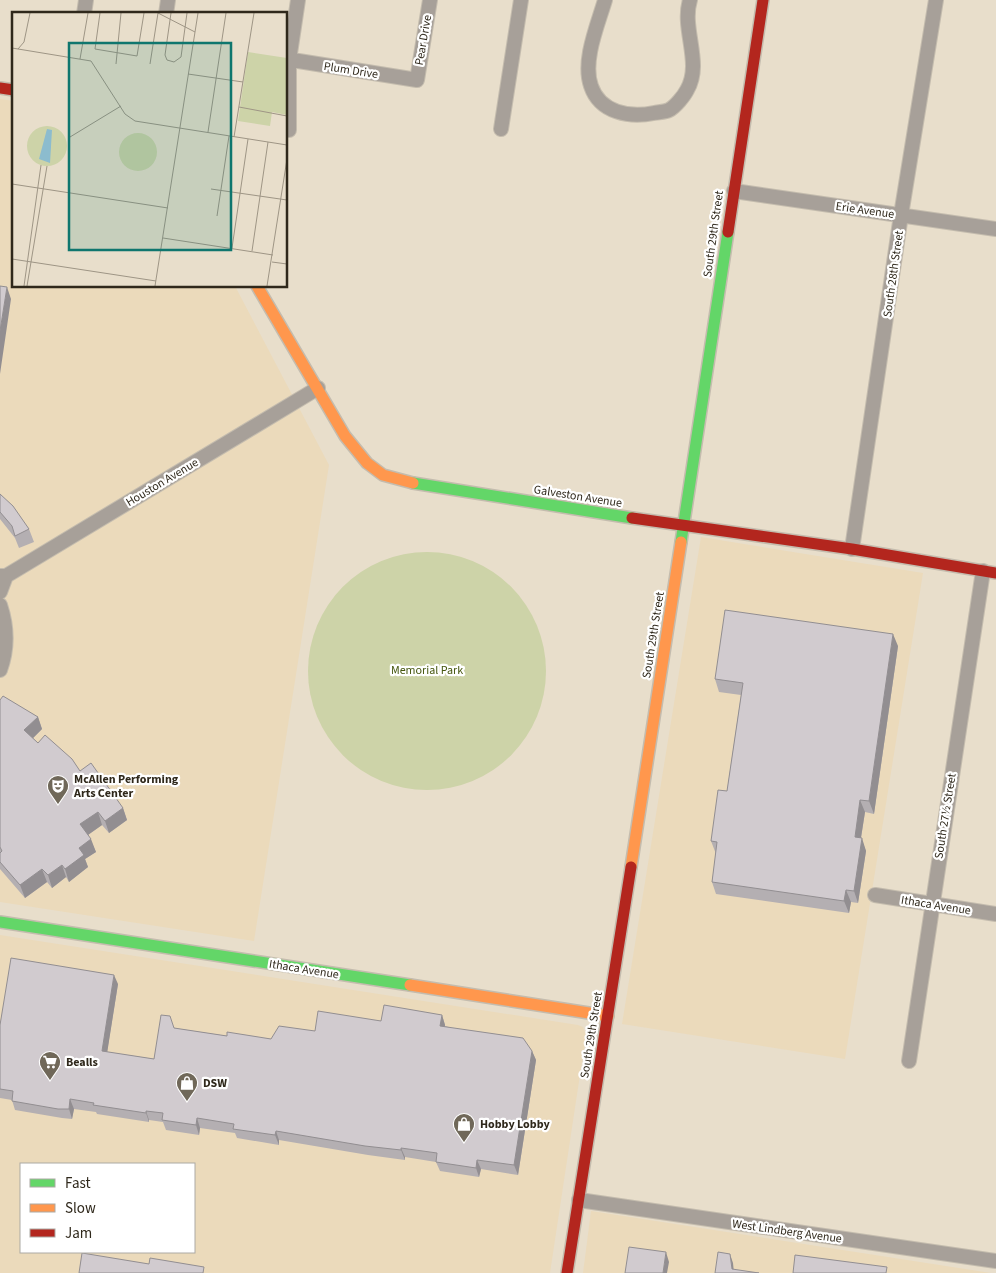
<svg xmlns="http://www.w3.org/2000/svg" width="996" height="1273" font-family="'Source Sans 3',sans-serif">
<style>
.built{fill:#ebdabb;fill-rule:evenodd}
.green{fill:#cdd3a8}
.lines{fill:none;stroke-linecap:round;stroke-linejoin:round}
.street-casing{stroke:#c4bcae;stroke-width:16}
.fast-casing{stroke:#c4bcae;stroke-width:14}
.slow-casing{stroke:#c4bcae;stroke-width:14}
.jam-casing{stroke:#c4bcae;stroke-width:14}
.street{stroke:#a7a099;stroke-width:14}
.fast{stroke:#63d668;stroke-width:11}
.slow{stroke:#ff974d;stroke-width:11}
.jam{stroke:#b3261e;stroke-width:11}
.wall{fill:#b4afb2}
.shaded-wall{fill:#928e91}
.building{fill:#d1cbcf;stroke:#928e91}
.labels{text-anchor:middle;stroke-width:4.5;stroke-linejoin:round;paint-order:stroke}
.street-label{font-size:12px;fill:#2f281b;stroke:#fff}
.park-label{font-size:12px;fill:#46570f;stroke:#fff}
.poi-label{font-size:12px;font-weight:bold;fill:#2f281b;stroke:#fff;text-anchor:start}
.inset-road{fill:none;stroke:#9e9585;stroke-width:1}
.view{fill:#0f766e;fill-opacity:0.15;stroke:#0f766e;stroke-width:2.5}
.inset-edge{fill:none;stroke:#2f281b;stroke-width:2.5}
</style>
<rect width="100%" height="100%" fill="#e8decb"/>
<path class="built" d="M0,99L14,101V286H235L329,465L254,941L0,902Z
M701,537L923,573L845,1059L622,1024Z
M0,935L578,1025L583,1027L586,1035L550,1273H0ZM21,1164H194V1252H21Z
M591,1211L991,1273H583Z"/>
<path class="green" d="M308 671a119 119 0 1 1 238 0a119 119 0 1 1-238 0Z"/>
<g class="lines">
<g class="street-casing">
<path id="street" d="M605,0C598,24 582,61 591,86C600,113 630,118 654,113C659,112 665,112 669,110C675,107 684,96 687,90C703,63 681,29 690,0
M84,14L86,0
M166,14L168,0
M286,59L417,80L430,0
M501,129L521,0
M289,130V60L298,0
M734,191L996,229
M852,549L901,215L936,0
M0,576H6L0,592
M6,576L318,388
M0,605C7,626 8,648 0,670
M875,895L996,914
M909,1061L983,571
M579,1200L996,1261"/>
</g>
<g class="fast-casing">
<path id="fast" d="M413,483L632,518
M681,542L728,232
M0,922L410,985"/>
</g>
<g class="slow-casing">
<path id="slow" d="M257,286L345,436L367,463L383,475L413,483
M631,867L681,542
M410,985L608,1016"/>
</g>
<g class="jam-casing">
<path id="jam" d="M0,88L14,90
M728,232L763,0
M632,518L852,549L996,573
M567,1273L631,867"/>
</g>
<use href="#street" class="street"/>
<use href="#fast" class="fast"/>
<use href="#slow" class="slow"/>
<use href="#jam" class="jam"/>
</g>
<path class="wall" d="M0,494L29,529L34,542L19,548L15,538L0,519Z
M898,646L874,814L865,812L861,838L866,851L858,903L851,902L849,913L716,894L712,882L716,854L711,841L727,791L741,695L719,692L715,679Z
M0,700L38,717L42,729L33,738L38,743L80,771L123,808L127,820L109,833L102,825L88,835L96,852L85,859L88,867L69,882L66,877L52,888L47,882L25,898L0,869Z
M118,984L107,1052L154,1059L174,1028L227,1036L271,1039L381,1021L442,1015L445,1025V1026L532,1051L536,1060L518,1175L481,1169L479,1177L440,1171L436,1162L405,1157V1160L368,1155L279,1140V1145L237,1138L235,1133L200,1128L199,1135L166,1130L163,1122L149,1120V1122L97,1114L96,1112L74,1109L72,1119L62,1118L15,1110L12,1100L0,1098V1025Z"/>
<path class="shaded-wall" d="M7,287L11,299L0,374V331Z
M893,634L898,646L874,814L869,801Z
M38,717L42,729L29,742L24,730Z
M860,800L865,812L859,850L855,837Z
M123,808L127,820L109,833L105,821Z
M98,812L102,825L85,837L80,824Z
M862,838L866,851L858,903L854,891Z
M91,839L96,852L85,859L88,867L69,882L65,869L79,848Z
M62,865L66,877L52,888L48,875Z
M42,869L47,882L25,898L20,885Z
M846,890L851,902L849,913L844,901Z
M114,975L118,984L106,1060L102,1051Z
M442,1015L445,1025L444,1035L440,1026Z
M532,1051L536,1060L518,1175L514,1165Z
M70,1099L74,1109L72,1119L69,1109Z
M146,1111L149,1120V1122L146,1113Z
M197,1118L200,1128L199,1135L196,1125Z
M276,1131L279,1140V1145L275,1135Z
M401,1148L405,1157V1160L401,1150Z
M477,1160L481,1169L479,1177L476,1168Z
M666,1252L669,1262L667,1273H663Z
M730,1254L733,1263L734,1273L732,1269Z"/>
<path class="building" d="M0,286L7,287L0,331Z
M0,494L13,506L29,529L15,536L12,526L0,512Z
M725,610L893,634L869,801L860,800L855,837L862,838L854,891L846,890L844,901L712,882L717,842L711,841L718,790L727,791L743,683L715,679Z
M3,696L38,717L24,730L38,743L45,735L72,759L80,771L91,763L123,808L105,821L98,812L80,824L91,839L79,848L84,855L65,869L62,865L48,875L42,869L20,885L0,862V853L2,851L0,847V700Z
M11,958L114,975L102,1051L154,1059L161,1015L170,1016L174,1028L227,1036V1032L271,1039L279,1026L315,1031L318,1011L381,1021L384,1005L442,1015L440,1026L523,1038L532,1051L514,1165L477,1160L476,1168L436,1162L437,1153L401,1148V1150L365,1146L276,1131L275,1135L233,1129L234,1124L197,1118L196,1125L162,1120L163,1113L146,1111V1113L93,1105L94,1103L70,1099L69,1109H58L12,1101L13,1091L0,1089V1025Z
M629,1247L666,1252L663,1273H625Z
M718,1252L730,1254L732,1269L759,1273H715Z
M82,1253L149,1264L150,1258L204,1267L203,1273H79Z
M795,1255L887,1267L886,1273H793Z"/>
<defs>
<g id="theatre-pin" transform="scale(1.125)"><path d="M0 17L-7.5 6A9.5 9.5 0 1 1 7.5 6Z" fill="#706859" stroke="#fff"/><path d="M-5-5.5Q0-4 5-5.5V0Q5 5 0 6Q-5 5-5 0ZM-3.3-2.5H-1v1.5H-3.3ZM1-2.5H3.3v1.5H1ZM-2.8 1Q0 5.5 2.8 1Z" fill="#fff"/></g>
<g id="supermarket-pin" transform="scale(1.125)"><path d="M0 17L-7.5 6A9.5 9.5 0 1 1 7.5 6Z" fill="#706859" stroke="#fff"/><path d="M-6-5.5h2.5l.6 2H6L4.5 2H-2.5L-4.4-4H-6ZM-1.5 3.2a1.3 1.3 0 1 0 .1 0ZM3 3.2a1.3 1.3 0 1 0 .1 0Z" fill="#fff"/></g>
<g id="shop-pin" transform="scale(1.125)"><path d="M0 17L-7.5 6A9.5 9.5 0 1 1 7.5 6Z" fill="#706859" stroke="#fff"/><path d="M-5-2.5h2.3a2.7 3.5 0 0 1 5.4 0H5L5.5 6h-11ZM-1.5-2.5h3a1.5 2.3 0 0 0-3 0Z" fill="#fff"/></g>
</defs>
<g fill-rule="evenodd">
<use href="#theatre-pin" x="58" y="786"/>
<use href="#supermarket-pin" x="50" y="1062"/>
<use href="#shop-pin" x="187" y="1083"/>
<use href="#shop-pin" x="464" y="1124"/>
</g>
<g class="labels">
<g class="street-label">
<text transform="translate(423 40) rotate(-80)" y="4">Pear Drive</text>
<text transform="translate(351 70) rotate(9)" y="4">Plum Drive</text>
<text transform="translate(865 210) rotate(8)" y="4">Erie Avenue</text>
<text transform="translate(713 234) rotate(-82)" y="4">South 29th Street</text>
<text transform="translate(893 274) rotate(-82)" y="4">South 28th Street</text>
<text transform="translate(162 482) rotate(-31)" y="4">Houston Avenue</text>
<text transform="translate(578 496) rotate(9)" y="4">Galveston Avenue</text>
<text transform="translate(653 635) rotate(-81)" y="4">South 29th Street</text>
<text transform="translate(945 816) rotate(-81)" y="4">South 27½ Street</text>
<text transform="translate(936 905) rotate(9)" y="4">Ithaca Avenue</text>
<text transform="translate(304 969) rotate(9)" y="4">Ithaca Avenue</text>
<text transform="translate(591 1035) rotate(-81)" y="4">South 29th Street</text>
<text transform="translate(787 1231) rotate(8)" y="4">West Lindberg Avenue</text>
</g>
<g class="park-label">
<text x="427" y="674">Memorial Park</text>
</g>
<g class="poi-label">
<text x="74" y="783">McAllen Performing<tspan x="74" dy="14">Arts Center</tspan></text>
<text x="66" y="1066">Bealls</text>
<text x="203" y="1087">DSW</text>
<text x="480" y="1128">Hobby Lobby</text>
</g>
</g>
<g transform="translate(12 12)">
<rect width="275" height="275" fill="#e8decb"/>
<path d="M236,40L275,46V103L260,100L258,114L226,109ZM15 134a20 20 0 1 1 40 0a20 20 0 1 1-40 0ZM107 140a19 19 0 1 1 38 0a19 19 0 1 1-38 0Z" fill="#cdd3a8"/>
<path d="M35,117L40,118L38,151L27,147Z" fill="#8cbcce"/>
<path class="inset-road" d="M88,1L83,37L125,44L132,1M146,1L183,20M159,1L153,43L155,48L162,50L169,45L175,1M0,36L79,49L113,102L123,109L275,133M6,37L12,30L18,1M68,47L76,1M104,52L109,1M138,52L146,1M176,62L231,70M227,95L275,104M196,120L214,1M58,125L109,94M222,125L242,1M0,172L156,196M199,177L275,188M205,204L217,124M151,226L261,243M220,236L236,127M240,239L256,130M0,247L144,269M260,250L275,252M12,274L29,153M15,274L35,154M143,274L186,1M255,274L275,147"/>
<path class="view" d="M57,31H219V238H57Z"/>
<rect width="275" height="275" class="inset-edge"/>
</g>
<rect x="20" y="1163" width="175" height="90" fill="#ffffff" stroke="#aca9a4"/>
<rect x="30" y="1179" width="25" height="8" fill="#63d668" stroke="#aca9a4"/>
<text x="65" y="1188" font-size="15" fill="#2f281b">Fast</text>
<rect x="30" y="1204" width="25" height="8" fill="#ff974d" stroke="#aca9a4"/>
<text x="65" y="1213" font-size="15" fill="#2f281b">Slow</text>
<rect x="30" y="1229" width="25" height="8" fill="#b3261e" stroke="#aca9a4"/>
<text x="65" y="1238" font-size="15" fill="#2f281b">Jam</text>
</svg>
